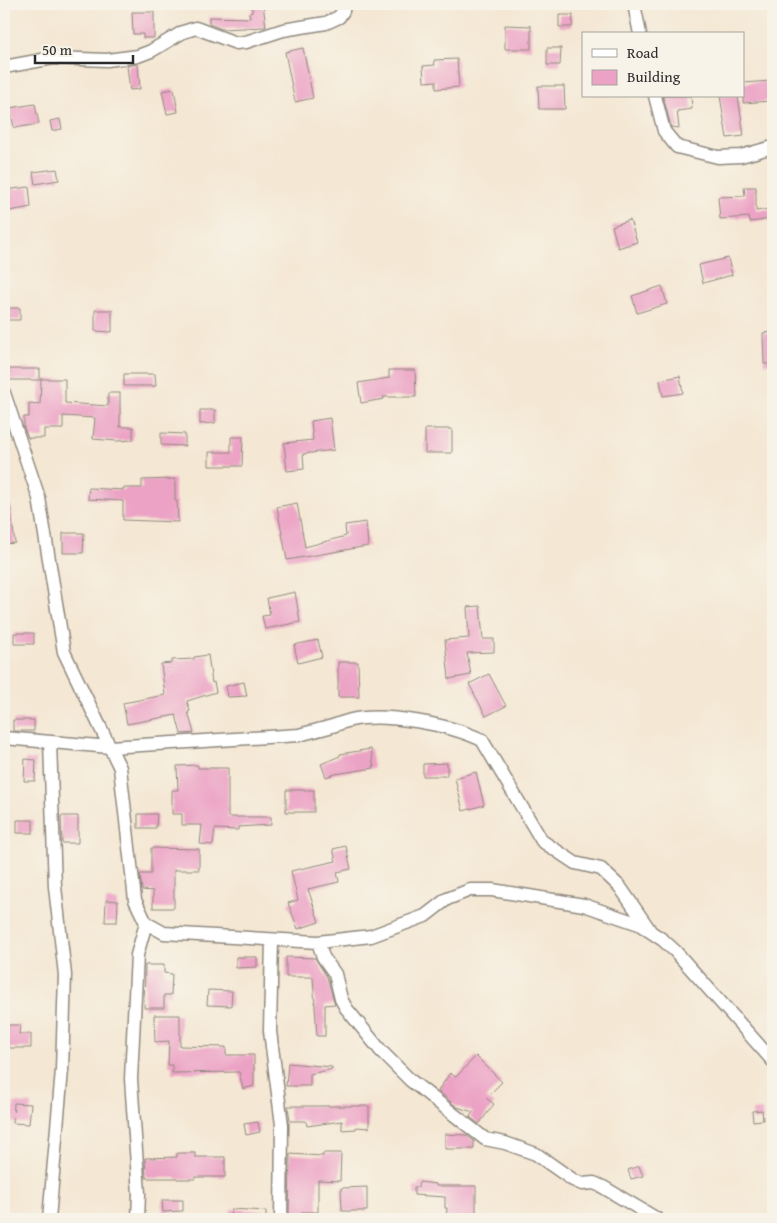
<svg xmlns="http://www.w3.org/2000/svg" width="777" height="1223" font-family="'Gentium Book Plus',serif">
<style>
.building{fill:#eca2c5}
.lines{fill:none;stroke-linecap:round;stroke-linejoin:round}
.minor-casing{stroke:#90897f;stroke-width:15}
.minor{stroke:#fff;stroke-width:12}
</style>
<rect width="100%" height="100%" fill="#f7f3e8"/>
<filter id="ink" filterUnits="userSpaceOnUse"><feTurbulence type="fractalNoise" baseFrequency=".02" numOctaves="2"/><feDisplacementMap in="SourceGraphic" scale="10" xChannelSelector="R" yChannelSelector="G"/><feConvolveMatrix kernelMatrix="1 2 1 2 8 2 1 2 1" color-interpolation-filters="sRGB"/></filter>
<filter id="wash" filterUnits="userSpaceOnUse"><feTurbulence type="fractalNoise" baseFrequency=".0096" numOctaves="4" result="noise"/><feDisplacementMap in="SourceGraphic" scale="20" xChannelSelector="R" yChannelSelector="G"/><feGaussianBlur stdDeviation="1.12" result="paint"/><feColorMatrix in="noise" values="0 0 0 0 0 0 0 0 0 0 0 0 0 0 0 0 0 1.4 0 .05"/><feComposite in="paint" operator="in"/></filter>
<g filter="url(#wash)">
<rect width="100%" height="100%" fill="#f4e7d3"/>
<g id="blocks">
<path class="building" d="M252,4H263L266,27L222,29L209,24V17L250,18L249,13L252,12Z
M132,12H154V38H143V34H133Z
M559,15H573L572,27H559Z
M505,25L531,26V49H505Z
M303,48L313,98L295,102L285,52Z
M547,48H561L560,65H547Z
M457,59L459,87L436,89V81L424,82L423,66L435,65L434,60Z
M138,64L140,89L130,90L127,66Z
M771,81L772,101L743,103V83Z
M538,86H564L565,109H539Z
M174,89L178,112L167,114L162,91Z
M663,96H691L692,109L677,111L679,128L671,127Z
M720,96H738L744,136L727,138Z
M35,104L39,124L14,128L10,108Z
M60,119L62,129L52,131L50,121Z
M57,169L59,180L35,184L33,172Z
M29,187L31,207L4,212V190Z
M744,187H756V211L769,209L771,219L750,222L749,217L720,219L718,197L745,196Z
M630,220L637,242L618,248L612,226Z
M728,258L732,275L703,283L699,265Z
M662,286L667,304L637,313L632,296Z
M6,308H20V320H6Z
M95,310H112V332L95,331Z
M773,332V364H764L763,333Z
M9,369H40V380H9Z
M389,370H415L416,397H383L384,399L361,403L358,383L389,378Z
M124,374H155L156,386H124Z
M680,376L683,393L663,396L660,380Z
M41,379H65V403L108,406V393H120V427H133V440L117,441L93,439L95,418L63,416V429H44V438H28L24,428V417H29V403L40,404Z
M200,410H215V423L200,424Z
M330,418L334,450L303,454L304,469L287,471L284,443L313,440L311,421Z
M425,429H452V453H425Z
M161,433L185,434V446L161,445Z
M231,437H243L242,466H209V452H231Z
M175,479V501H177L178,522L123,520V501L88,499L89,488L123,490V488H142V480Z
M297,503L305,547L346,536L345,525L366,522L368,546L287,560L277,507Z
M4,505H10L15,543L4,544Z
M63,533H84L83,553H63Z
M295,592L300,622L265,629L262,616L270,615L267,598Z
M480,606L483,639H494V652L467,653L471,675L449,679L445,640L469,638L467,607Z
M14,633H34V644H14Z
M318,640L322,657L298,663L294,645Z
M208,655L212,683L214,682L216,692L187,701L190,711L188,712L194,733L181,734L176,715L127,724L123,703L165,695L161,664L172,663V660L194,659V657Z
M338,662H358L359,697H338Z
M489,674L506,706L486,716L469,684Z
M244,682L247,696L228,697L226,686Z
M13,720H34V731H13Z
M371,749L374,768L335,774L326,777L321,764L340,756V754Z
M25,759L36,760L35,781H24Z
M447,763V776H423V764Z
M198,765V768H228V817H271V825L238,827V830L215,829L213,845L200,844L202,825H182V814H172V790H178L177,766Z
M476,772L484,805L463,811L455,778Z
M286,790H314V812H286Z
M138,814H157L156,828H138Z
M61,816H78V843H62Z
M17,820H33V833H17Z
M346,846L351,869L337,872L339,882L308,889L319,922L298,929L288,903L298,900L291,871L336,861L333,849Z
M151,848L199,849V870H174V908H153V891L142,890L140,874H151Z
M106,900L118,901L117,922H105Z
M236,957H257V967L236,968Z
M286,957L315,958L327,977L335,1004L325,1005V1036H317L313,977H286Z
M145,965H164V973L172,974L171,995H164V1008H144Z
M208,990L232,991L231,1006L207,1005Z
M154,1015H180V1046L226,1047V1055H254V1086L243,1089L239,1072L172,1073V1065H168L169,1041L155,1042Z
M4,1025H20L19,1034H31V1048H4Z
M476,1056L502,1082L486,1098L494,1104L479,1124L470,1117L473,1112L457,1107L438,1091L450,1073L456,1077Z
M288,1063L332,1067V1069L310,1074V1086H286Z
M14,1103L31,1104L29,1124L13,1123Z
M288,1106H369V1128L356,1127V1129L342,1130V1121L307,1126L306,1121H290Z
M762,1110L763,1120L753,1121L752,1111Z
M258,1122L260,1132L246,1135L244,1124Z
M445,1134L466,1135L474,1141V1149H445Z
M177,1153H195V1157H225V1177H195V1179H177V1178H146L145,1158L177,1157Z
M323,1153H341L340,1181L318,1180V1212H302V1219H289L290,1154L323,1156Z
M639,1166L643,1176L631,1179L628,1170Z
M419,1182L436,1184V1186H476V1219H446L447,1208H445V1197L414,1195V1187H418Z
M367,1187V1211H342L341,1188Z
M162,1200H183V1211L163,1212Z
M231,1209L266,1211V1219H230Z"/>
</g>
</g>
<g filter="url(#ink)">
<use href="#blocks" fill-opacity="0" stroke="#90897f" stroke-width="1"/>
<g class="lines">
<g class="minor-casing">
<path id="minor" d="M634,4L640,34
M4,67L53,58L107,60L138,56L151,51L183,32L196,28L236,43L246,42L283,30L326,23L339,17L343,11L344,4
M655,96L664,131L677,147L718,157L741,156L773,147
M4,393L39,498L64,652L120,768L135,900L146,923L164,933L318,942L371,936L425,916L447,899L470,890H492L584,905L639,924L663,940L675,951L773,1061
M4,738L110,747L299,735C309,732 319,730 329,727C336,725 343,722 351,720C385,712 451,725 482,740L542,841L575,863L601,869L620,887L649,929
M272,940L270,1031L282,1125L281,1219
M318,942L323,957L335,974L341,999L346,1008L381,1051L410,1080L485,1139L505,1143L536,1154L573,1180L582,1184L594,1183L603,1187L657,1219
M49,1219L62,1070L65,975L55,887L50,742
M138,1219L139,1194L131,1079L137,955L146,923"/>
</g>
<use href="#minor" class="minor"/>
</g>
</g>
<rect width="777" height="1223" fill="none" stroke="#f7f3e8" stroke-width="20"/>
<rect x="582" y="32" width="162" height="65" fill="#f7f3e8" stroke="#a5a39c"/>
<rect x="592" y="49" width="25" height="8" fill="#ffffff" stroke="#a5a39c"/>
<text x="627" y="58" font-size="15" fill="#2b2b2b">Road</text>
<rect x="592" y="70" width="25" height="15" fill="#eca2c5" stroke="#a5a39c"/>
<text x="627" y="82" font-size="15" fill="#2b2b2b">Building</text>
<path d="M35 55v8h98v-8" fill="none" stroke="#2b2b2b" stroke-width="2.5"/>
<text x="42" y="55" font-size="15" fill="#2b2b2b" stroke="#f7f3e8" stroke-width="4" paint-order="stroke">50 m</text>
</svg>
